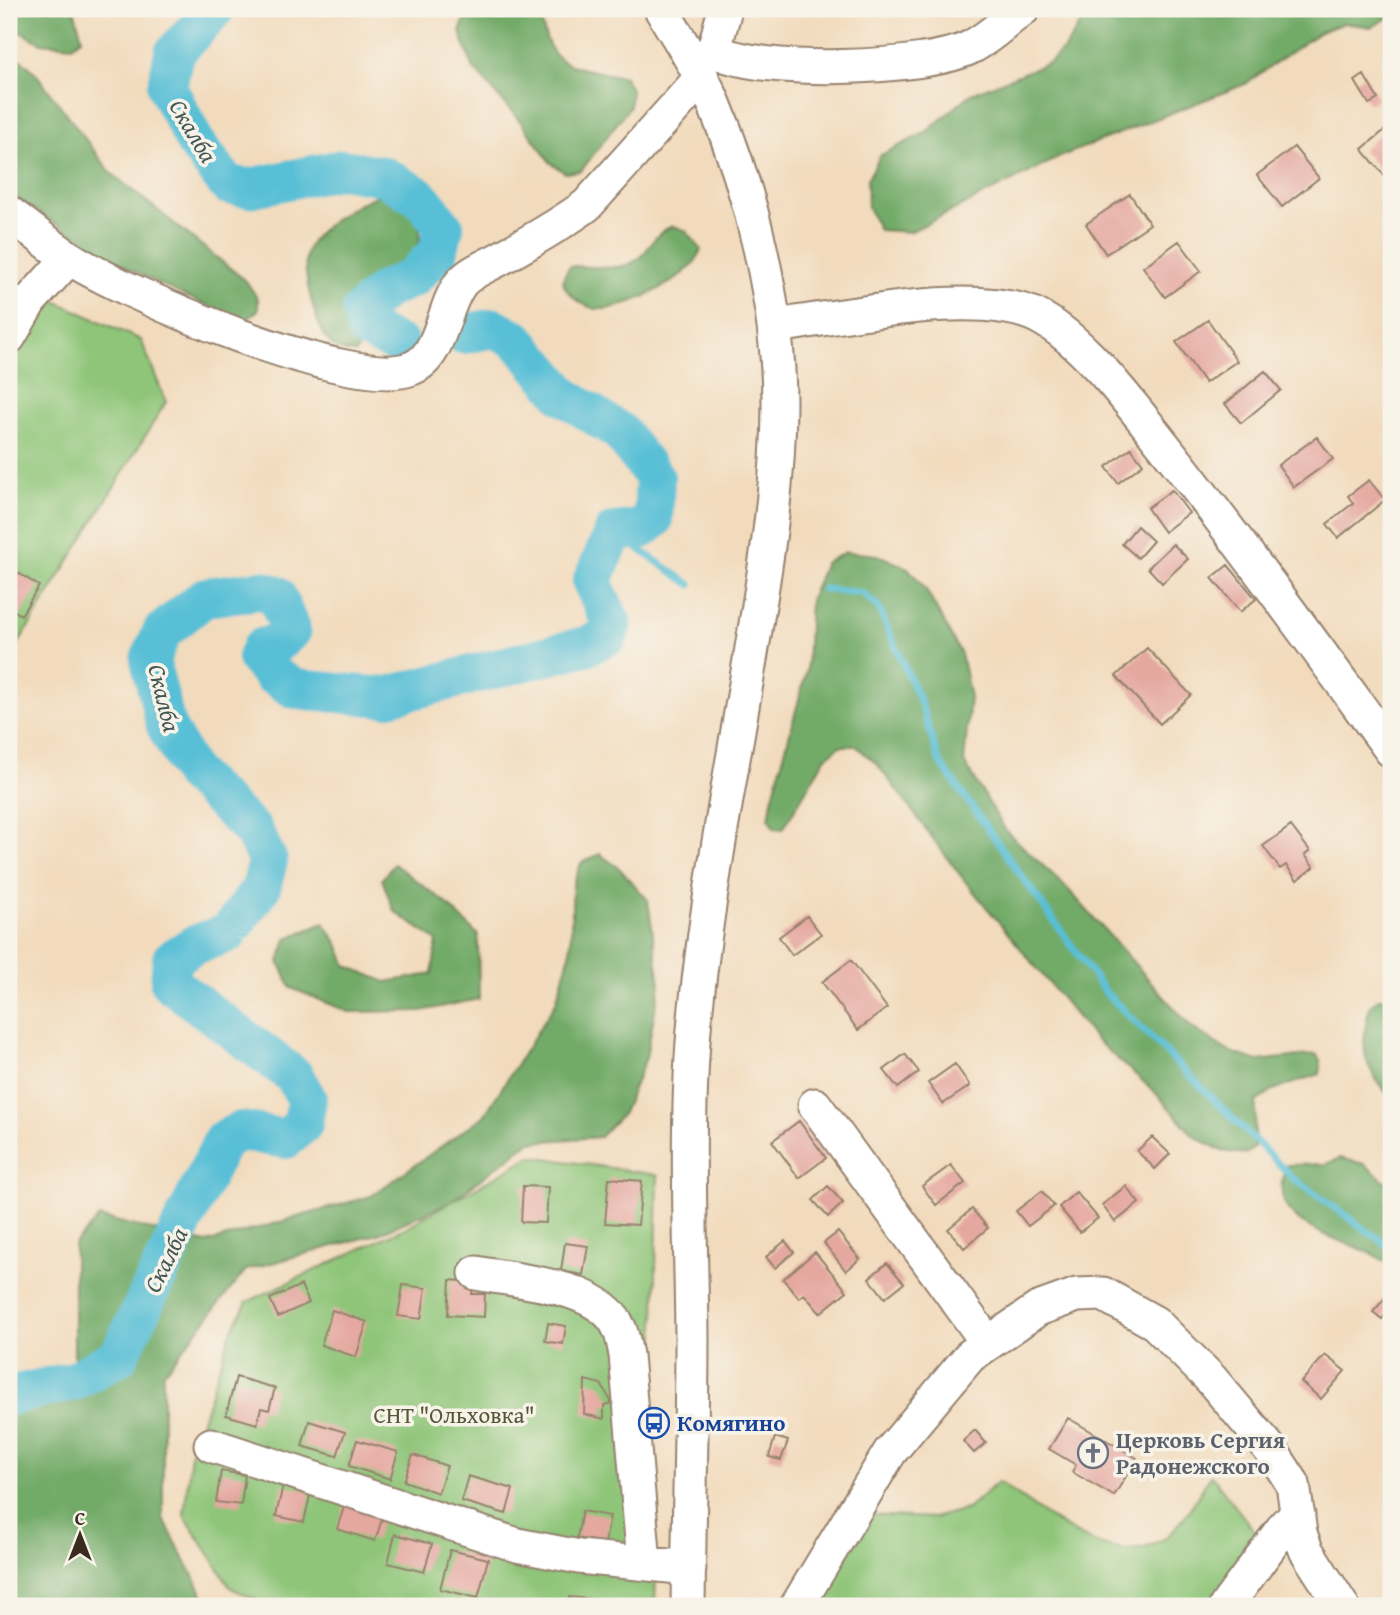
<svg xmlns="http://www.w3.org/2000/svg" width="1400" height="1615" font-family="'Gentium Book Plus',serif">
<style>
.green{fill:#8ec578;stroke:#64784b;stroke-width:2}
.forest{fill:#72aa68;stroke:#566a43;stroke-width:2}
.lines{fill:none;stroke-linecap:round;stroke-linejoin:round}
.stream{stroke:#58bfd6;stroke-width:7}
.river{stroke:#58bfd6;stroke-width:40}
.building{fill:#e5a8a0}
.minor-casing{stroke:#96826e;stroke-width:37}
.minor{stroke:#fff;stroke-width:33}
.labels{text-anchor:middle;stroke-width:7;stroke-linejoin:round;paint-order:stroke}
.park-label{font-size:23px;fill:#545839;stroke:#f7f3e8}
.transit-label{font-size:23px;font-weight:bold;fill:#164399;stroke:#f7f3e8;text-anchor:start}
.worship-label{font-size:23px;font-weight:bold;fill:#5b616d;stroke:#f7f3e8;text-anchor:start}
.water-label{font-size:24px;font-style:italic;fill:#445755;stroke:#f7f3e8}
</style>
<rect width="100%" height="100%" fill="#f7f3e8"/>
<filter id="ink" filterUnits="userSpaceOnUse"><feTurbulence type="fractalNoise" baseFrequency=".0143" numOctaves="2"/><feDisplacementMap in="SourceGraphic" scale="14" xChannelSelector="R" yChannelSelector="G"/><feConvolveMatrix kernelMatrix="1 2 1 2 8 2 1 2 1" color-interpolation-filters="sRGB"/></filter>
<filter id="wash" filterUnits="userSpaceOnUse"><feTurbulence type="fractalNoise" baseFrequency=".00686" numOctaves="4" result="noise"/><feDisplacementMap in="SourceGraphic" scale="28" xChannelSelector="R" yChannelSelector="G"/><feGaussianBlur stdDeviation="1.57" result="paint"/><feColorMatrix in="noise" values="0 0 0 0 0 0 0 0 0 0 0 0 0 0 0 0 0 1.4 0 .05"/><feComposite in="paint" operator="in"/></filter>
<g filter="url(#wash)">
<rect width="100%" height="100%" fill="#f2dbbd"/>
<path class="green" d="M9,280L141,340L166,402L9,659Z
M531,1156L658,1175L654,1368L634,1492L656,1572L655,1606H269L231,1588L184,1515L191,1453L231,1332L247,1302L405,1228Z
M1211,1475L1266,1546L1219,1606H812L870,1515L933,1518L967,1509L998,1482C1041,1509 1106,1570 1157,1543C1181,1531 1196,1497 1211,1475Z"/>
<path class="forest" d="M9,9H74L82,38L72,46L41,43L9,26Z
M497,9H540C547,71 570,65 624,77L631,89L630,106L581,171L565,173L550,162L521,122L473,68L460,32L466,15H489Z
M1090,9H1391V16L1372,27L1344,23L1320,32L1245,84L1064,155L910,232L879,230L868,208L867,180L881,155L925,133L971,94L1050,62L1064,49Z
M9,50L34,71L111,173L246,281L258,299V310L247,320C160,292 84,243 9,193Z
M379,195C389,195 396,198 405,202C412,206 418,216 419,224C430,276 365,271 351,307C346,320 356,330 362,341L356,353C346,352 338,351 331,344C316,329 301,271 307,251C314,229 358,202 379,195Z
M673,226L686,231L701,249C695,276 631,307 603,309C589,310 575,301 567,290C560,281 564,275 570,266C588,266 617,271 632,263C651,253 650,234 673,226Z
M845,552L878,555L908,568L925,588L961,654L970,697L964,762L1006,831L1067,888L1191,1027L1228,1051L1258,1061L1316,1054L1321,1062L1320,1074L1273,1090L1256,1102L1254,1148L1246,1154L1222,1151L1194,1136L1154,1091L1096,1040L964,880L877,764L856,746H840L825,758L783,829L774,828L769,819L772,800L807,669L810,600L825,563Z
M600,854L620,869L648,900L660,984L646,1058L623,1113L600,1137L530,1142L450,1202L378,1234L246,1270L163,1374V1518L209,1606H9V1396L74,1380V1245L99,1217L206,1243L371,1196L484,1116L556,1002L570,954L573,885L581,863Z
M394,864L446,903L478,935L479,999L421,1011L349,1012L291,988L279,962L287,938L324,923L338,944L347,966L386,982L432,974L437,941L394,911L382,879Z
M1380,998L1391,1000V1098C1361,1065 1360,1048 1370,1005Z
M1340,1158L1364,1164L1391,1186V1266C1357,1236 1257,1234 1287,1165L1326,1164Z"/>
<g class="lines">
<path class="stream" d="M614,532L691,585
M824,589L862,593L878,607L921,704L939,761L1105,992L1293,1178L1391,1248"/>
<path class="river" d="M215,9L174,53L167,87L196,144L228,185L249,188L342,169L383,176L420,197L444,227L438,253L412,278L385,290L361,311L366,329L400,345
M9,1396L74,1381L119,1356L223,1140L241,1131L286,1139L303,1124L307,1099L294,1076L170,983L172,959L194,945L228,933L261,888L268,861L253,831L191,772L166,726L150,660L162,632L205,597L261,590L276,595L291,631L277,643L261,648L257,658L271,674L295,689L384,697L586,646L608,636L612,624L592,582L614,532L642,529L653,520L655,478L620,432L564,396L517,340L495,328L463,334"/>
</g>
<g id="blocks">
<path class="building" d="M1364,75L1378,99L1369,104L1355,81Z
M1391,125V177L1388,180L1362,149Z
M1294,147L1319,178L1282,207L1257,175Z
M1130,194L1150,224L1106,254L1086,224Z
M1179,241L1201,271L1165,297L1143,267Z
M1208,320L1237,361L1205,383L1176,342Z
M1265,371L1281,390L1241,423L1225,404Z
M1317,437L1333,459L1294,487L1278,465Z
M1131,448L1143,464L1118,483L1106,467Z
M1369,480L1385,500L1338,538L1327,524L1353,503L1348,496Z
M1172,490L1189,513L1164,532L1147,508Z
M1137,526L1153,541L1138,558L1122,544Z
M1173,544L1188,559L1162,583L1148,568Z
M1228,565L1256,599L1240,612L1212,578Z
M9,567L39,586L21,615L9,607Z
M1147,648L1191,695L1160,724L1116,676Z
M1291,826L1310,851L1305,855L1314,867L1297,880L1286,865L1280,869L1263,846Z
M807,916L821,934L792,955L779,937Z
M851,960L887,1008L858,1030L822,982Z
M905,1054L919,1072L898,1088L884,1070Z
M955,1064L970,1086L943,1104L928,1083Z
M799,1121L826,1158L799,1178L772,1141Z
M1152,1137L1170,1154L1155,1169L1137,1151Z
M951,1165L965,1183L936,1205L922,1186Z
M609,1178L642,1181L638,1225L605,1223Z
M523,1186L548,1187L546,1223L521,1222Z
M828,1186L843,1203L828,1217L813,1200Z
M1126,1186L1139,1203L1115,1222L1102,1205Z
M1042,1191L1054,1206L1028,1226L1016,1211Z
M1076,1192L1098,1218L1080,1232L1059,1207Z
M972,1209L988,1228L964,1248L948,1229Z
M838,1232L860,1259L846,1271L824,1243Z
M785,1241L794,1252L775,1268L766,1257Z
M565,1243L588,1246L583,1275L561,1271Z
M815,1252L847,1291L820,1313L804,1294L799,1298L783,1279Z
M887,1263L904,1283L885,1298L869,1278Z
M450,1280L473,1282L472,1294H485L484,1317L448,1315Z
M301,1285L309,1303L278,1317L270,1299Z
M403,1285L426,1288L421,1319L398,1316Z
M1384,1299L1391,1307L1382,1319L1373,1312Z
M332,1310L367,1322L356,1357L321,1345Z
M548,1323L566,1326L563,1344L545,1341Z
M1325,1355L1345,1371L1321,1399L1301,1382Z
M236,1377L275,1388L269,1410L261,1408L257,1424L226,1415Z
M585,1380L601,1384L612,1403L604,1405V1419L584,1414Z
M1068,1418L1137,1458L1114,1496L1072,1472L1076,1465L1049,1449Z
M309,1421L345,1432L337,1456L302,1446Z
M975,1430L986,1443L974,1453L963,1441Z
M775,1437L788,1441L781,1460L769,1457Z
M357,1440L398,1452L390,1479L349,1466Z
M413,1455L447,1466L438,1493L404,1481Z
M221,1471L245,1475L241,1505L216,1502Z
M468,1476L513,1489L506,1514L461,1501Z
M283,1485L311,1491L304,1522L276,1516Z
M345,1504L383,1516L375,1541L337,1529Z
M582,1511L610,1516L605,1543L577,1538Z
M395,1534L432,1544L424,1572L388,1563Z
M450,1550L488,1559L478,1598L440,1589Z
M569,1597L591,1599V1606H568Z"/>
</g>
</g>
<g filter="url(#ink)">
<use href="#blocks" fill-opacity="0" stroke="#96826e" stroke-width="2"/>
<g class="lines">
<g class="minor-casing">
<path id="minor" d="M661,9C679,39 699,69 713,101C751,191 779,305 779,403C779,488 765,571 751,654C731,775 707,896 695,1018C685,1124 691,1231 692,1337C692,1426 689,1516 688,1606
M714,50C756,75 927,70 971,47C989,38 1006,21 1023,9
M695,62L714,50L725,9
M9,213C28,227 48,244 68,257C123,293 354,393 412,368C442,356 442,307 461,283C470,272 489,265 501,258C531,241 560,225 587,205L702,77
M774,326C842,318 975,287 1037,316C1084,339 1136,411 1169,452C1246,550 1318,650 1391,750
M9,337L30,301L69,258
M815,1105L987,1342
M476,1273C517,1281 601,1285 619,1328C623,1336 624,1346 626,1355L644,1563
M211,1445L517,1545L579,1557L689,1568
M797,1606L890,1452L970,1356L1038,1309L1077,1295L1103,1294L1155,1323L1211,1379L1270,1449L1293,1484L1300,1533L1306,1550L1342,1606
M1226,1606L1286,1524L1298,1515"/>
</g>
<use href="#minor" class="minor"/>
</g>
</g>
<defs>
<g id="bus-ring" transform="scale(1.575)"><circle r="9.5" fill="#f7f3e8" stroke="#1a4fb4" stroke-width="1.5"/><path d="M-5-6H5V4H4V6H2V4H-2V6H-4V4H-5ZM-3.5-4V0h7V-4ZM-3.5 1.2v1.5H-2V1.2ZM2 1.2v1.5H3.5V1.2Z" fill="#1a4fb4"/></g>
<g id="church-ring" transform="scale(1.575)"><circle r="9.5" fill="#f7f3e8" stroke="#6b7280" stroke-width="1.5"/><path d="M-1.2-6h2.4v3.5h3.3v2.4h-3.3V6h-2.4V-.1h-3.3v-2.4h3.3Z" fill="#6b7280"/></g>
</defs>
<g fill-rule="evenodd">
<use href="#bus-ring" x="654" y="1423"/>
<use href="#church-ring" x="1093" y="1453"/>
</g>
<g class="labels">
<g class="park-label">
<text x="454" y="1423">СНТ "Ольховка"</text>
</g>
<g class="transit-label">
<text x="677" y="1431">Комягино</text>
</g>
<g class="worship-label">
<text x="1116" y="1448">Церковь Сергия<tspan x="1116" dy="26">Радонежского</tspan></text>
</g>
<g class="water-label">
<text transform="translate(193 131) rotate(59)" y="8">Скалба</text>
<text transform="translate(164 698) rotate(76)" y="8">Скалба</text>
<text transform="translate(166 1260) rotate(-64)" y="8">Скалба</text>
</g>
</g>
<rect width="1400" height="1615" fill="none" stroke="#f7f3e8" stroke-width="35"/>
<g transform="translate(80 1535)" stroke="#f7f3e8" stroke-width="5" paint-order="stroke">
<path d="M0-5L12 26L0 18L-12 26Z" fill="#3b2a1e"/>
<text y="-10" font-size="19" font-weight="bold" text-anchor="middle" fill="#3b2a1e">С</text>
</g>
</svg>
